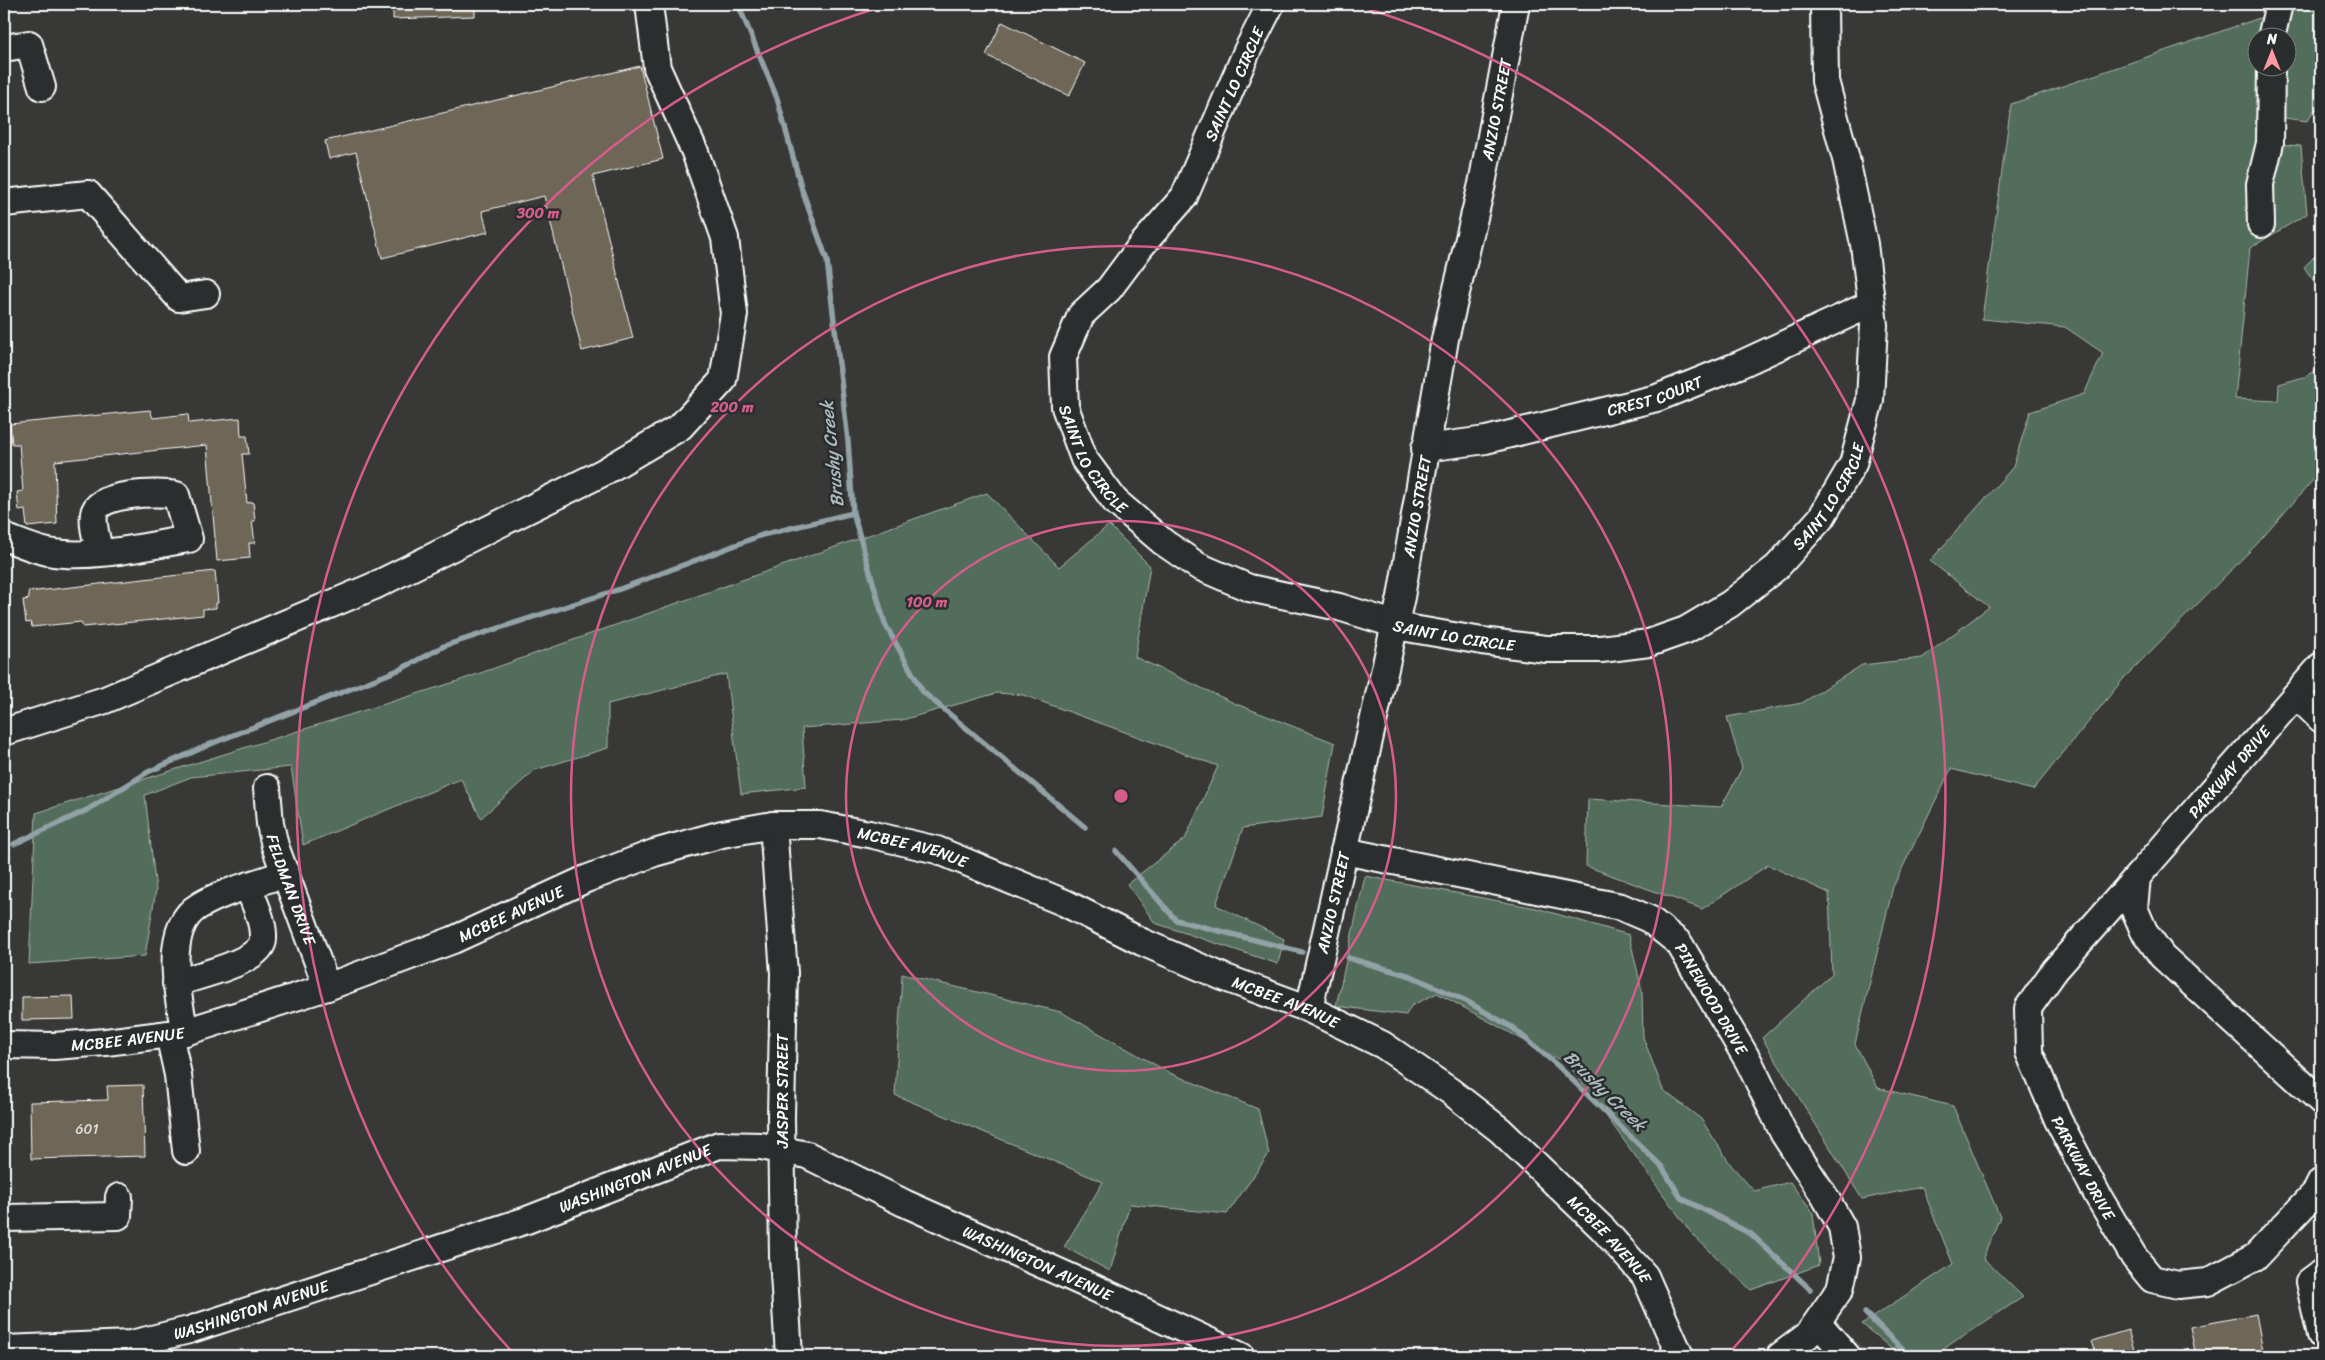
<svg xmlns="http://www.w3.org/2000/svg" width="2325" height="1360" font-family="Sriracha,sans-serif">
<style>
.built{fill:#484640}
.green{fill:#536d5b;stroke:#a9b6ad;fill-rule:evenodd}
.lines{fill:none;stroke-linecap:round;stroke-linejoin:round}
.stream{stroke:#92a2a7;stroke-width:5.5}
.building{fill:#6e6656;stroke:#fff}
.minor-casing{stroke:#fff;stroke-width:30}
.minor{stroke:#2a2d2e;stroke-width:26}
.ring{fill:none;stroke:#d45d8c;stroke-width:2.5}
.labels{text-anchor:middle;stroke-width:5;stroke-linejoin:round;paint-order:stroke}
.number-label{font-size:14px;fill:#dbd9d5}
.street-label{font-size:16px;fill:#fff;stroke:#2a2d2e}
.water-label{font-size:18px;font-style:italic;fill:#adb9bd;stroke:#2a2d2e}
.centre{fill:#d45d8c;stroke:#2a2d2e;stroke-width:2.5}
.ring-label{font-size:15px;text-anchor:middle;font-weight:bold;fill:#d45d8c;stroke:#2a2d2e;stroke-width:5;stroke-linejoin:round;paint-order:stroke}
</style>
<rect width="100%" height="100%" fill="#383836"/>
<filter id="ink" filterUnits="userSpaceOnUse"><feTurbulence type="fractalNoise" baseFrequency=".02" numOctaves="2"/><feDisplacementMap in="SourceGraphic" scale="10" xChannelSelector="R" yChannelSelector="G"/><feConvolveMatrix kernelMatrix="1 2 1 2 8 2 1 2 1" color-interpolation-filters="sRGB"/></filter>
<g filter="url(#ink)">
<path class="built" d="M1831,1325L1877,1356H1790Z"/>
<path class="green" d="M2300,4H2321V112L2315,109L2307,121L2285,118L2277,144L2301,146L2307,214L2250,248L2235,399L2278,401L2279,384L2307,376L2321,367V471L2256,545L2124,678L2033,790L1951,769L1893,887L1855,1044L1878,1088L1953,1106L2000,1217L1983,1258L2023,1297L1952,1343L1935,1356H1900L1862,1324L1953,1264L1922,1187L1862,1199L1762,1038L1832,974L1829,893L1768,865L1702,909L1586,866L1588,799L1721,807L1742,768L1727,717L1802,703L1862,665L1922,658L1989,607L1930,561L2013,467L2030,412L2084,394L2103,353L2065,327L1982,319L2011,104ZM2258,38H2288V68H2258Z
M2319,252H2321V292L2304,267Z
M987,493L1059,567L1109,525L1150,566L1135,657L1234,703L1335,743L1322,817L1243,828L1216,905L1284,939L1278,964L1155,923L1127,884L1185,839L1218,766L1023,695L997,693L902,720L802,728L806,787L741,794L726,674L608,704V748L535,770L481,818L461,779L303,845L291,767L191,777L145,795L156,890L145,956L29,964L36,813L458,681Z
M1365,876L1536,908L1629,935L1642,991L1643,1037L1663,1090L1701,1119L1731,1165L1754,1191L1790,1182L1813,1213L1819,1265L1751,1290L1692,1234L1569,1065L1437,993L1411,1006L1406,1015L1336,1006Z
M902,974L1061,1012L1170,1073L1258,1109L1269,1154L1227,1214L1130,1204L1110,1271L1064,1247L1103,1182L895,1095Z"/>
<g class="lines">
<path class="stream" d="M738,4L777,98L802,190L827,260L848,441L853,513L885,624L923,692L1085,827
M14,844L87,810L148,772L213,743L401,669L444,646L620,589L762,535L853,513
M1116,851L1176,920L1302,952
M1348,958L1411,976L1466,1001L1513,1028L1558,1066L1662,1167L1681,1198L1751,1234L1810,1289
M1865,1313L1909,1356"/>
</g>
<path class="building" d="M393,4H475V16L393,19Z
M1002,22L1085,63L1069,96L986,55Z
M640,66L663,159L593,176L633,338L582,351L544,196L482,211L488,232L382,258L356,152L329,159L325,141Z
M150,410L153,418L188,414L189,423L240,418L241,436H247L249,454H242L247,503L253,502L255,521H252L255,543H249L250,558L217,561L207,445L55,461L57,524L27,527L25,510L19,511L17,492L23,491L19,444H12L10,424Z
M215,571L218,603H216V608L203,609V615L83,627L81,622L32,627L31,622L26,623L23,600L29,599L28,592Z
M73,996L74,1019L22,1020V997Z
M143,1085L145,1156L31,1159L30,1102L108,1100L107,1086Z
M2256,1314L2264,1356H2196L2190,1327Z
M2128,1330L2136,1356H2097L2092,1341Z"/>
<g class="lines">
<g class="minor-casing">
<g id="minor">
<path id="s1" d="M1271,4L1247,51L1184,197L1141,246L1109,289L1081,315L1063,357L1065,407L1084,459L1115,501L1163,542L1198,566L1249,588L1339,607L1407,628L1482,641L1546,649H1601L1649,643L1686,630L1730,604L1777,567L1821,518L1853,464L1870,400L1874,325L1864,244L1846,159L1825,81L1824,4"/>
<path d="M2271,38L2279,4"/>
<path d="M4,48L29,44L42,87"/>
<path d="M4,203L88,194L179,298L206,294"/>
<path d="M2261,224L2260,184L2270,143L2271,68"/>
<path id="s2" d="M1425,448L1486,440L1657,398L1739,365L1871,304"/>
<path d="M4,537C18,542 33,549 48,552C91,560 145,546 189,539L176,495C159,492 97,492 94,514C92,526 97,540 100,552"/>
<path d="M2296,695L2321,719"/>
<path d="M4,732L105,700L374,586L602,473L680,427L723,380L734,314L725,238L695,152L657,68L649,4"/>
<path id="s3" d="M267,788L270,824L275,846L327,987"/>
<path d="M773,825L784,973L781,1117L783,1257L789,1356"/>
<path id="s4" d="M1344,851L1621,907L1649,919L1679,943L1749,1062L1784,1134L1825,1197L1842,1227L1847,1257L1840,1289L1808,1335L1780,1356"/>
<path id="s5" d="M2137,877L2321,666"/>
<path d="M176,983C195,976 263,962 263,939C264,921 254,903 248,886"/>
<path id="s6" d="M1309,1009L1401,597L1445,339L1482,184L1516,4"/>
<path d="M185,1032C178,998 162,927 199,906C223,891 259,883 286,873"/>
<path d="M169,1034L178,1075L186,1151"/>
<path id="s7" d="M4,1045L54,1046L106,1042L185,1032L327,987L453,940L586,879L654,853L722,834L773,825H820L869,834L937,850L1065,903L1142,942L1223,977L1309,1009L1383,1045L1450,1091L1500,1130L1603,1229L1645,1276L1680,1356"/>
<path id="s8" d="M2321,1101L2162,956L2144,931L2134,908L2137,877L2055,970L2028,1008L2029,1052L2058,1120L2098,1196L2134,1257L2152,1279L2178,1285L2208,1282L2255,1257L2316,1192L2321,1182"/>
<path d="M4,1218L118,1216L119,1197"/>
<path d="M2321,1273L2309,1282L2321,1335"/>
<path d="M1816,1325L1825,1331L1847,1356"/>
<path id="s9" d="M4,1349L131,1344L189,1330L527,1220L719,1145L761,1146L807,1155L904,1203L1088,1285L1241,1356"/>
</g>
</g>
<use href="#minor" class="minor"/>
</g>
</g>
<g class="ring">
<circle cx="1121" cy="796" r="275"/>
<circle cx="1121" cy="796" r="550"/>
<path d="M513 1353A825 825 0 0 1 887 5M1355 5A825 825 0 0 1 1729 1353"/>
</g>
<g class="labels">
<g class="number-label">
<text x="87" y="1134">601</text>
</g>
<g class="street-label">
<text transform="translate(1234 84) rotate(-66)" y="6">SAINT LO CIRCLE</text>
<text dy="6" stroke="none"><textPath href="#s6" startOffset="919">ANZIO STREET</textPath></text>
<text dy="6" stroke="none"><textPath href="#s2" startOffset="236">CREST COURT</textPath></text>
<text dy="6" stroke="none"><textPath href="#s1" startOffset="524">SAINT LO CIRCLE</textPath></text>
<text dy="6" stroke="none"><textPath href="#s1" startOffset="1379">SAINT LO CIRCLE</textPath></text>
<text dy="6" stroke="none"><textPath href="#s6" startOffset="514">ANZIO STREET</textPath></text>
<text dy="6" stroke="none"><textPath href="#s1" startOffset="944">SAINT LO CIRCLE</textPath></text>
<text dy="6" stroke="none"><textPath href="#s5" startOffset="140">PARKWAY DRIVE</textPath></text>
<text dy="6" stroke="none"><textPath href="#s7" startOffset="949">MCBEE AVENUE</textPath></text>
<text dy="6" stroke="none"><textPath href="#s3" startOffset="105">FELDMAN DRIVE</textPath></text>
<text dy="6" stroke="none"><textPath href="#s6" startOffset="109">ANZIO STREET</textPath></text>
<text dy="6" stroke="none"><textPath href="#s7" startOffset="529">MCBEE AVENUE</textPath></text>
<text dy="6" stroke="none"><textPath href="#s4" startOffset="416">PINEWOOD DRIVE</textPath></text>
<text dy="6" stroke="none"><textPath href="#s7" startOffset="1354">MCBEE AVENUE</textPath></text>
<text dy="6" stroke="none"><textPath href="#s7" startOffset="124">MCBEE AVENUE</textPath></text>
<text transform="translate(782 1091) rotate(-90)" y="6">JASPER STREET</text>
<text dy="6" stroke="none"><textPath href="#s8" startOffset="645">PARKWAY DRIVE</textPath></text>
<text dy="6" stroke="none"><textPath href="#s9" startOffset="658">WASHINGTON AVENUE</textPath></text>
<text dy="6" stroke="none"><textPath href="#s7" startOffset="1760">MCBEE AVENUE</textPath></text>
<text dy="6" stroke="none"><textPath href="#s9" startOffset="1092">WASHINGTON AVENUE</textPath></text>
<text dy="6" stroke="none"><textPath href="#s9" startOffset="252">WASHINGTON AVENUE</textPath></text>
</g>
<g class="water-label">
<text transform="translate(832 454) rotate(-96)" y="6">Brushy Creek</text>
<text transform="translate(1605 1091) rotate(44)" y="6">Brushy Creek</text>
</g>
</g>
<circle cx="1121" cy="796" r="8" class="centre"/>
<g class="ring-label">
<text x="538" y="218">300 m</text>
<text x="732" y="412">200 m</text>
<text x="927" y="607">100 m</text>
</g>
<rect width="2325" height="1360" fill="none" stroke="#2a2d2e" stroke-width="20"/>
<rect x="10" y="10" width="2305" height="1340" fill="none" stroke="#fff" stroke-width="2" filter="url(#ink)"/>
<g transform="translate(2272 52)"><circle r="24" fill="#2a2d2e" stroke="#7f8182"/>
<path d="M0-4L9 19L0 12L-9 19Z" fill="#ff9aa2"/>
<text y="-8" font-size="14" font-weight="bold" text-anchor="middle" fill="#ffffff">N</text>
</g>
</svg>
